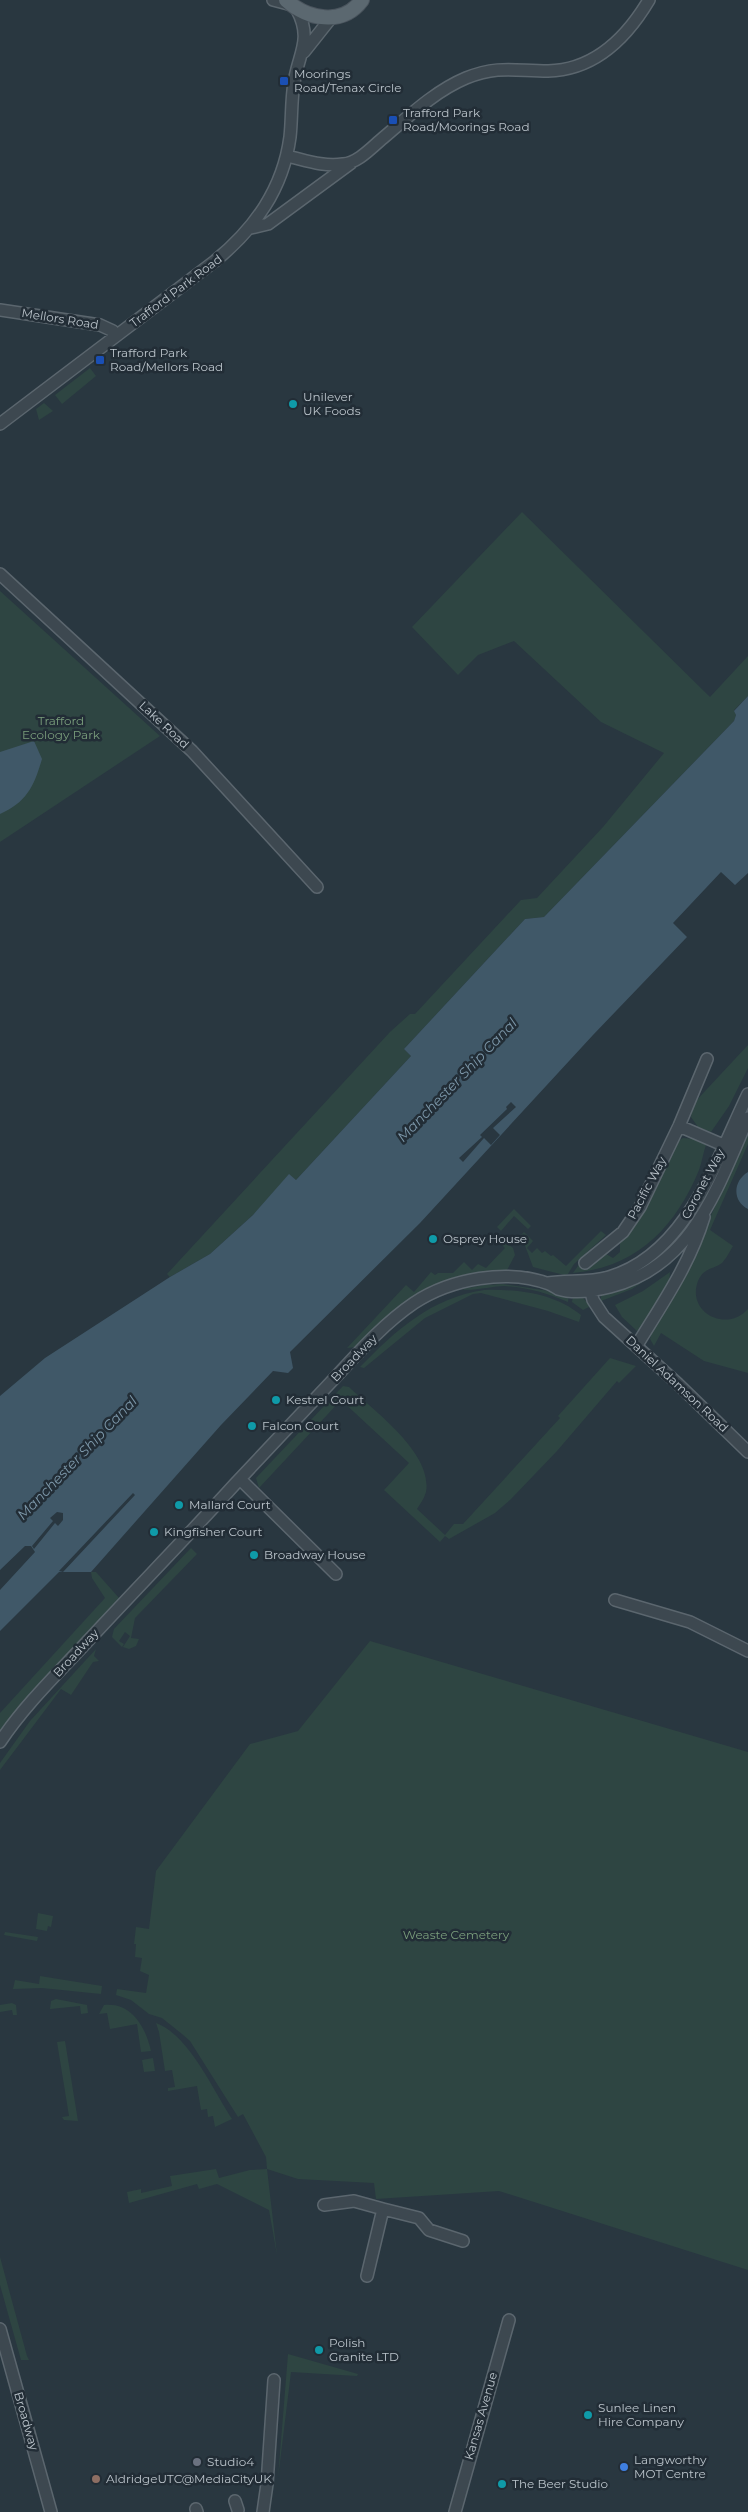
<svg xmlns="http://www.w3.org/2000/svg" width="748" height="2512" font-family="Montserrat,sans-serif">
<style>
.green{fill:#2e4542}
.water{fill:#405868}
.pier{fill:#293740}
.lines{fill:none;stroke-linecap:round;stroke-linejoin:round}
.minor-casing{stroke:#5b666e;stroke-width:14}
.major-casing{stroke:#4a545d;stroke-width:16}
.minor{stroke:#3d4850;stroke-width:11}
.major{stroke:#5b6870;stroke-width:14}
.transit-dot{fill:#1a4fb4;stroke:#222d36;stroke-width:2}
.culture-dot{fill:#0f9aa8;stroke:#222d36;stroke-width:2}
.worship-dot{fill:#6b7280;stroke:#222d36;stroke-width:2}
.shop-dot{fill:#3f7fe0;stroke:#222d36;stroke-width:2}
.education-dot{fill:#8d6e63;stroke:#222d36;stroke-width:2}
.labels{text-anchor:middle;stroke-width:5;stroke-linejoin:round;paint-order:stroke}
.poi-label{font-size:12px;fill:#bac3ca;stroke:#222d36;text-anchor:start}
.street-label{font-size:12px;fill:#bac3ca;stroke:#222d36}
.park-label{font-size:12px;fill:#7a9e7c;stroke:#222d36}
.water-label{font-size:14px;font-style:italic;fill:#7d98aa;stroke:#222d36}
</style>
<rect width="100%" height="100%" fill="#293740"/>
<path class="green" d="M90,368L96,376L62,404L55,395Z
M44,403L53,411L39,420L36,409Z
M522,512L710,697L748,656V696L734,710L736,715L734,721L544,917L525,919L404,1049L411,1056L296,1180L289,1175L253,1215L210,1254L170,1277L167,1274L390,1032L410,1014H415L521,900L537,898L603,827L664,753L601,722L514,641L478,655L458,675L412,627Z
M0,591L160,736L0,842Z
M748,1045V1068L729,1106L711,1132L698,1127L691,1117L693,1104Z
M748,1131V1144L710,1230L733,1246C730,1251 726,1259 722,1263C713,1270 704,1267 698,1281C686,1313 727,1333 748,1309V1373L704,1361L661,1333L654,1346L650,1339L652,1331L679,1289Z
M683,1138L696,1139L706,1145C703,1153 702,1162 699,1170C675,1228 637,1267 573,1273L580,1263L606,1254L613,1258L620,1252V1240L644,1210L678,1141Z
M514,1209L531,1226L528,1229L514,1216L501,1231L497,1227Z
M601,1231L606,1235L574,1264L568,1274L564,1275L533,1267L521,1235L524,1232L533,1241L527,1248L532,1253L537,1248L542,1253L545,1251L551,1256L553,1255L566,1266Z
M503,1240L509,1241L508,1244L513,1248L515,1255L507,1270C435,1271 404,1299 356,1347L347,1348L406,1285L414,1292L431,1272L435,1275L438,1273H453L464,1262L472,1270L478,1264L486,1268L505,1248L498,1241Z
M661,1267L662,1269L632,1289L601,1301V1293Z
M670,1272L669,1284L643,1326L637,1331L622,1317L615,1305L643,1291Z
M503,1284L569,1294L568,1302C547,1293 527,1287 504,1286C494,1286 468,1292 462,1289L484,1285Z
M484,1290C518,1289 554,1293 581,1315L579,1322L548,1311L481,1293L473,1294L425,1318L364,1368L360,1367C396,1330 431,1298 484,1290Z
M573,1295L581,1296L591,1306L583,1310L572,1302Z
M610,1358L636,1366L619,1383L617,1381L557,1451L511,1499L495,1513L449,1539L445,1536L440,1542L384,1490L409,1463L341,1400L259,1488L256,1478L343,1386L349,1387C374,1411 433,1453 426,1492C424,1499 420,1504 417,1509L445,1535L454,1524H463L560,1418L558,1416Z
M191,1548L197,1554L135,1618L131,1638L139,1639L136,1646L129,1649L123,1647L130,1636L125,1632L119,1641L124,1644L122,1647L112,1637L114,1629Z
M91,1572H96L119,1598L0,1733V1713L105,1598L92,1578Z
M370,1641L748,1752V2270L499,2191L376,2199L374,2183L298,2179L267,2169L277,2255L269,2210L217,2184L199,2189L197,2184L129,2203L127,2192L141,2189V2193L172,2186L170,2176L216,2169L219,2178L250,2170L267,2169L266,2157L243,2114L238,2117L190,2041L182,2034L162,2018L149,2014L131,2000L116,1995L117,1989L146,1993L149,1975L140,1971L142,1958L135,1957L136,1944H134L136,1927L149,1929L156,1871L250,1744L298,1731Z
M96,1649L94,1656L99,1661L93,1662L71,1695L61,1689L0,1770V1763L30,1721Z
M38,1913L53,1916L51,1927L48,1926L47,1931L36,1929Z
M5,1932L38,1937L37,1941L4,1935Z
M40,1976L102,1986L101,1994L42,1988L13,1989L15,1980L39,1984Z
M56,1999L87,2005L88,2013L81,2014L80,2006L50,2009L51,2001Z
M12,2003L16,2005L17,2015H13L12,2010L0,2012V2005Z
M104,2005C132,2002 146,2028 151,2051L141,2052L137,2024L110,2029L107,2013L99,2014Z
M156,2023C189,2035 213,2090 232,2119L215,2127L213,2116L208,2117L207,2109L201,2110L197,2086L168,2091V2088L175,2087L172,2070L165,2071L159,2032Z
M65,2041L78,2121L64,2120L62,2117L69,2116L57,2042Z
M153,2058L155,2071L144,2072L142,2060Z
M0,2257L27,2356L29,2360H21L0,2285Z
M288,2354L358,2374L357,2376L291,2372L278,2478Z"/>
<path class="water" d="M748,696V873L735,885L721,872L673,923L687,937L593,1035L420,1223L290,1352L293,1368L288,1373L273,1371L221,1425L91,1572H59L0,1631V1590L35,1552L31,1546H25L0,1570V1396L45,1358L170,1277L210,1254L253,1215L289,1174L296,1180L411,1056L404,1049L525,919L544,917L734,721L736,715L734,711Z
M34,741L42,759C34,786 27,802 0,814V752Z
M748,1172V1209C732,1201 733,1181 748,1172Z"/>
<path class="pier" d="M511,1102L516,1107L493,1128L500,1135L491,1145L484,1138L463,1162L459,1158L482,1137L480,1135L507,1109L506,1107Z
M133,1493L135,1495L63,1572L59,1571Z
M57,1512L63,1513V1520L58,1526L55,1523L34,1549L32,1546L53,1521L50,1518Z"/>
<g class="lines">
<g class="minor-casing">
<path id="minor" d="M273,0L292,5
M304,52L331,18
M287,156C305,160 323,167 343,164C358,163 372,147 383,138C409,116 435,91 466,78C499,65 515,71 548,71C595,70 627,37 649,0
M251,228L268,224L351,163
M0,310L100,325L113,331L116,336
M0,424L215,261C255,228 283,189 290,137C292,119 291,101 294,83C298,54 313,40 297,10
M0,574L192,751L317,887
M679,1126L730,1148
M585,1263L623,1232L640,1207L679,1126L707,1059
M548,1283C568,1280 589,1283 609,1277C687,1254 716,1160 748,1094
M589,1285L593,1300L604,1317L678,1384L748,1452
M637,1345C662,1304 690,1264 704,1217
M240,1479L336,1574
M615,1600L690,1622L748,1651
M0,1742C24,1706 56,1675 85,1644C135,1590 186,1538 235,1484C267,1450 299,1416 331,1382C357,1354 383,1324 414,1303C450,1279 508,1268 549,1284C552,1285 555,1287 558,1289C574,1294 594,1291 610,1287C693,1266 717,1188 748,1118
M324,2205L354,2201L383,2209
M367,2276L383,2209L419,2218L429,2230L463,2241
M0,2329L51,2512
M235,2501L238,2510
M196,2509L197,2512
M263,2512L267,2484L274,2380
M455,2512L509,2320"/>
</g>
<g class="major-casing">
<path id="major" d="M286,0C307,19 342,27 362,0"/>
</g>
<use href="#minor" class="minor"/>
<use href="#major" class="major"/>
</g>
<g class="transit-dot">
<rect x="279" y="76" width="10" height="10" rx="2.5"/>
<rect x="388" y="115" width="10" height="10" rx="2.5"/>
<rect x="95" y="355" width="10" height="10" rx="2.5"/>
</g>
<g class="culture-dot">
<circle cx="293" cy="404" r="5"/>
<circle cx="433" cy="1239" r="5"/>
<circle cx="276" cy="1400" r="5"/>
<circle cx="252" cy="1426" r="5"/>
<circle cx="179" cy="1505" r="5"/>
<circle cx="154" cy="1532" r="5"/>
<circle cx="254" cy="1555" r="5"/>
<circle cx="319" cy="2350" r="5"/>
<circle cx="588" cy="2415" r="5"/>
<circle cx="502" cy="2484" r="5"/>
</g>
<circle class="worship-dot" cx="197" cy="2462" r="5"/>
<circle class="shop-dot" cx="624" cy="2467" r="5"/>
<circle class="education-dot" cx="96" cy="2479" r="5"/>
<g class="labels">
<g class="poi-label">
<text x="294" y="78">Moorings<tspan x="294" dy="14">Road/Tenax Circle</tspan></text>
<text x="403" y="117">Trafford Park<tspan x="403" dy="14">Road/Moorings Road</tspan></text>
<text x="110" y="357">Trafford Park<tspan x="110" dy="14">Road/Mellors Road</tspan></text>
<text x="303" y="401">Unilever<tspan x="303" dy="14">UK Foods</tspan></text>
<text x="443" y="1243">Osprey House</text>
<text x="286" y="1404">Kestrel Court</text>
<text x="262" y="1430">Falcon Court</text>
<text x="189" y="1509">Mallard Court</text>
<text x="164" y="1536">Kingfisher Court</text>
<text x="264" y="1559">Broadway House</text>
<text x="329" y="2347">Polish<tspan x="329" dy="14">Granite LTD</tspan></text>
<text x="598" y="2412">Sunlee Linen<tspan x="598" dy="14">Hire Company</tspan></text>
<text x="634" y="2464">Langworthy<tspan x="634" dy="14">MOT Centre</tspan></text>
<text x="207" y="2466">Studio4</text>
<text x="106" y="2483">AldridgeUTC@MediaCityUK</text>
<text x="512" y="2488">The Beer Studio</text>
</g>
<g class="street-label">
<text transform="translate(176 291) rotate(-37)" y="4">Trafford Park Road</text>
<text transform="translate(60 319) rotate(9)" y="4">Mellors Road</text>
<text transform="translate(164 725) rotate(43)" y="4">Lake Road</text>
<text transform="translate(703 1184) rotate(-62)" y="4">Coronet Way</text>
<text transform="translate(647 1188) rotate(-62)" y="4">Pacific Way</text>
<text transform="translate(354 1358) rotate(-46)" y="4">Broadway</text>
<text transform="translate(677 1384) rotate(43)" y="4">Daniel Adamson Road</text>
<text transform="translate(76 1653) rotate(-47)" y="4">Broadway</text>
<text transform="translate(481 2416) rotate(-74)" y="4">Kansas Avenue</text>
<text transform="translate(26 2421) rotate(74)" y="4">Broadway</text>
</g>
<g class="park-label">
<text x="61" y="725">Trafford<tspan x="61" dy="14">Ecology Park</tspan></text>
<text x="456" y="1939">Weaste Cemetery</text>
</g>
<g class="water-label">
<text transform="translate(457 1080) rotate(-46)" y="5">Manchester Ship Canal</text>
<text transform="translate(77 1458) rotate(-46)" y="5">Manchester Ship Canal</text>
</g>
</g>
</svg>
